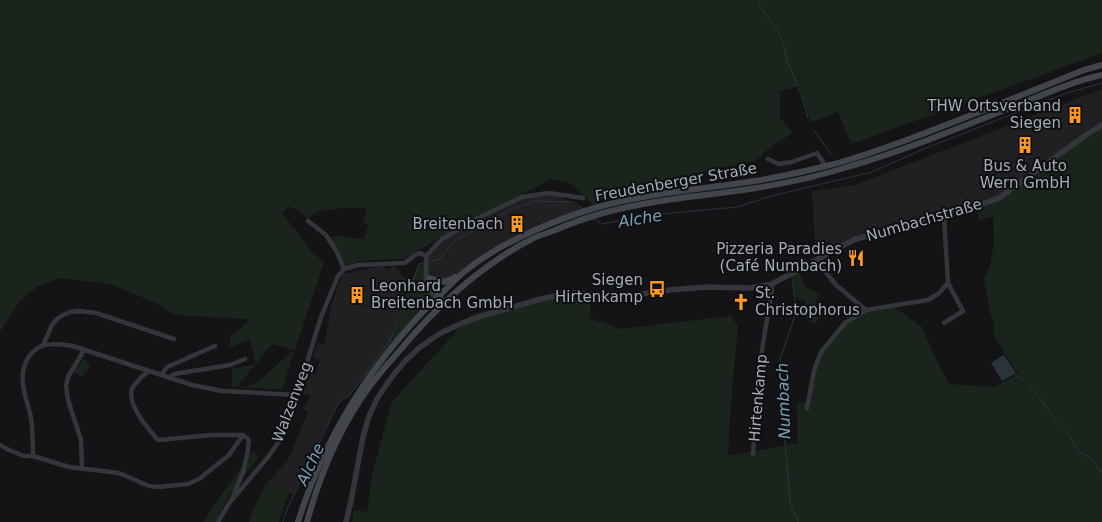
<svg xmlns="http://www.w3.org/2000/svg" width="1102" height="522" font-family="'DejaVu Sans',sans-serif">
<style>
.built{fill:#202023}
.green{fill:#1b241c}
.water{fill:#29353b}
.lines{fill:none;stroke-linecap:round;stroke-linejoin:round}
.stream{stroke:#29353b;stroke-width:1}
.minor{stroke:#34363b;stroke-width:4.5}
.tertiary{stroke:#34363b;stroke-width:5.5}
.secondary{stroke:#42454b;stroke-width:6}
.labels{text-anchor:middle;stroke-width:4;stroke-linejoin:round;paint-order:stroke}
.poi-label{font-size:15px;fill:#a4acb7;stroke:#0f0f11;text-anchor:end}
.street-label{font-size:15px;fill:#a4acb7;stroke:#0f0f11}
.water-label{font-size:16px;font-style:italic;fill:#78a0b5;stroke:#0f0f11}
</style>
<rect width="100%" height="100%" fill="#141416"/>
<path class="built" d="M1102,89V125L1009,191L986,203L866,236L816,260L812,191L855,185Z
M549,191L587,211L528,233L448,281L426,276V256L442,239L518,197Z
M394,265L400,271L399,273L409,282L405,286L407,289L390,340L349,396L339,402L293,495L289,492L266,484L288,460L308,412L302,409L311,396L302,393L309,371L316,374L320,360L313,357L317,343L324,345L331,306L342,274L383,266L388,271Z"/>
<path class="green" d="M0,0H1102V53L851,144L838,112L811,122L799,86L780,91V118L793,133L773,145L755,161L620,190L593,205L570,183L551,179L441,237L403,259L360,261L346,266L330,237L341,235L358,239L364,238L368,224L363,223L367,208H344L319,211L308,218L298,211L288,206L282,213L312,252L324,262L282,389L244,388L259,381L294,350L272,344L237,387H232V369L256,364L250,339L230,347V336L248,322L247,319L175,315L154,302L110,284L61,278L37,287L19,302L0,332Z
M1102,125V522H352L354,510L367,512L372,476L391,403L472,314L560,297L592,298L589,318L621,329L730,316L738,326L730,415L728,456L798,443L797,403L806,402L807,406L814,371L821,352L845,323L866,310L893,306L922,327L932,351L949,384L995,387L1018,374L993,334L995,328L989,308L984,279L990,265L994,243L993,216L979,220L977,206L999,198Z
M427,262L426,276L431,292L439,295L412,322L349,396L390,340L419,264Z
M799,269C803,284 804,289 820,294L817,297L815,307L824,314L815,324L804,316L806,301L795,297L792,280L790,275Z
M83,359L91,365L82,377L74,372Z
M253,451L259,457L228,497L216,522H204L208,514Z
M266,484L289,492L279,522H249L253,510Z"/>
<path class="water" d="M1004,355L1016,373L1002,381L991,363Z"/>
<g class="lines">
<path class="stream" d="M759,0L758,3L778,32L784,46L787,60L802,97L808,118
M813,129L831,154
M594,219L602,224L650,215L737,207L771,196L872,172L926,148L1064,94L1102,83
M429,262L440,259L446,251L455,241L496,217L533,201L573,202L584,209
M792,280L796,307L793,322L780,359V385L790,502L798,522
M1014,374L1023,380
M1028,385L1042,401L1057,423
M1062,428L1069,434L1076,448L1081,453L1092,459L1102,473
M283,522L288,507L339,402L349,396L390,340L419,264L425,262"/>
<path class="minor" d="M768,159L779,164L792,162L817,153L823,162L824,167
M308,221L326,235L337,252L344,269
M816,260L836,285L866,310
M430,280L439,290V295
M445,302C443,300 442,297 439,295C434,293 436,298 431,293C422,283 428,268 426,256L442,239L482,216L522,197L549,193L583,198
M944,323L963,311L948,283
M43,345L52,325L57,319L63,315L70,312L79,311L96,313L174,339
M148,371C143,376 135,382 132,389C127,404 148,429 158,440L212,435H243
M161,375L167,367L215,346
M169,378L174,374L230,365L245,359
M807,408L814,371L821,352L845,323L866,310L928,300L938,294L948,283L944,217
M0,445L9,450L24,456H33L69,467L119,473L149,486L158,487L188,484L199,479L229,455L243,435
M753,454L759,368L772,290V284
M33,456C33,444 33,431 31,418C29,407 24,396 23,384C21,369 27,352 42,346C49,342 65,345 73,346L192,385L222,391L297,395
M82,468L81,440L68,400L66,386L68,377L84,350
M232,499L243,472L247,455L249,441L247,438L243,435
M218,522L230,502L268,457L282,437L297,395L321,317L338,276L344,269L358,265L405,263L415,255L420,253L426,256"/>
<path class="tertiary" d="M346,522L351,501L363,437L369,416L378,397L394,374L406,360L419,348L439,334L462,323L481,316L541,299L567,293H578L620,297L670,290L707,287L750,288L772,284L842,246L856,239L878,233L938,217H944L977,206L999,198L1086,135L1102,125"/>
<path class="secondary" d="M429,278C441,282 444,284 455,277
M298,522C326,432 378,353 446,289C452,283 458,277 464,272C499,243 554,220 598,207C649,193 703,189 755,181C779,177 802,172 826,166C852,160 878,150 904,141C964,119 1024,94 1084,70L1102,65
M307,522C320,474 340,427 370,386C380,373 390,361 401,349C437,306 480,266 530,240C537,236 545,234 553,231C569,224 586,218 603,213C653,199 706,196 756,188C788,183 820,176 851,166C909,149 964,126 1020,104C1047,93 1074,81 1102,75"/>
</g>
<defs>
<g id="building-bare" transform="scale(1.35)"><path d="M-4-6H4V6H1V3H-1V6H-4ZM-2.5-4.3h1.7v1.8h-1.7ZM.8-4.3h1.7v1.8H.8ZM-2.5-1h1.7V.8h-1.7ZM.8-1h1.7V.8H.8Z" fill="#ff9b22" stroke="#0f0f11" stroke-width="2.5" paint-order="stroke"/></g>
<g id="restaurant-bare" transform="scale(1.35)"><path d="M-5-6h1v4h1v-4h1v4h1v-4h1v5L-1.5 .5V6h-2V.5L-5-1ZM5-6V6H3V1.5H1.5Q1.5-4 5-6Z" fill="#ff9b22" stroke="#0f0f11" stroke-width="2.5" paint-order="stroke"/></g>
<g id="bus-bare" transform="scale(1.35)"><path d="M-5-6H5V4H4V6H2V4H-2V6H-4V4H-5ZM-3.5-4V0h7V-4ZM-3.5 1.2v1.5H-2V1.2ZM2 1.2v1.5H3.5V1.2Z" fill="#ff9b22" stroke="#0f0f11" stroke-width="2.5" paint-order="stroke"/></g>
<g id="church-bare" transform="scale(1.35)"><path d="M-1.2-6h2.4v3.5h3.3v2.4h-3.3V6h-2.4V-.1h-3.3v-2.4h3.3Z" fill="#ff9b22" stroke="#0f0f11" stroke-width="2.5" paint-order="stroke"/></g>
</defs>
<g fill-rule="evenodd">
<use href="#building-bare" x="1075" y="115"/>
<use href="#building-bare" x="1025" y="145"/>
<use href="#building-bare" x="517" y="224"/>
<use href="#restaurant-bare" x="856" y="258"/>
<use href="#bus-bare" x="657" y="289"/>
<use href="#building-bare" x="357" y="295"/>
<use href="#church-bare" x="741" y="302"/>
</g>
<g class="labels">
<g class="poi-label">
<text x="1061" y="111">THW Ortsverband<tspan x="1061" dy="17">Siegen</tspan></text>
<text x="1025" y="171" text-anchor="middle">Bus &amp; Auto<tspan x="1025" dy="17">Wern GmbH</tspan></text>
<text x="503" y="229">Breitenbach</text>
<text x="842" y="254">Pizzeria Paradies<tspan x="842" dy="17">(Café Numbach)</tspan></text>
<text x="643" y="285">Siegen<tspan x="643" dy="17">Hirtenkamp</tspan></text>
<text x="371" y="291" text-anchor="start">Leonhard<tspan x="371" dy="17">Breitenbach GmbH</tspan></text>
<text x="755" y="298" text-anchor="start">St.<tspan x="755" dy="17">Christophorus</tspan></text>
</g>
<g class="street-label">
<text transform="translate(676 182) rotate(-10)" y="5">Freudenberger Straße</text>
<text transform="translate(924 220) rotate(-16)" y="5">Numbachstraße</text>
<text transform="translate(758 398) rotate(-85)" y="5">Hirtenkamp</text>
<text transform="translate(292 402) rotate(-69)" y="5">Walzenweg</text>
</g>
<g class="water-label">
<text transform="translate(640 218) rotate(-9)" y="6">Alche</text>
<text transform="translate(783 401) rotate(-92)" y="6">Numbach</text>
<text transform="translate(310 464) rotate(-65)" y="6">Alche</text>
</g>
</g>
</svg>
